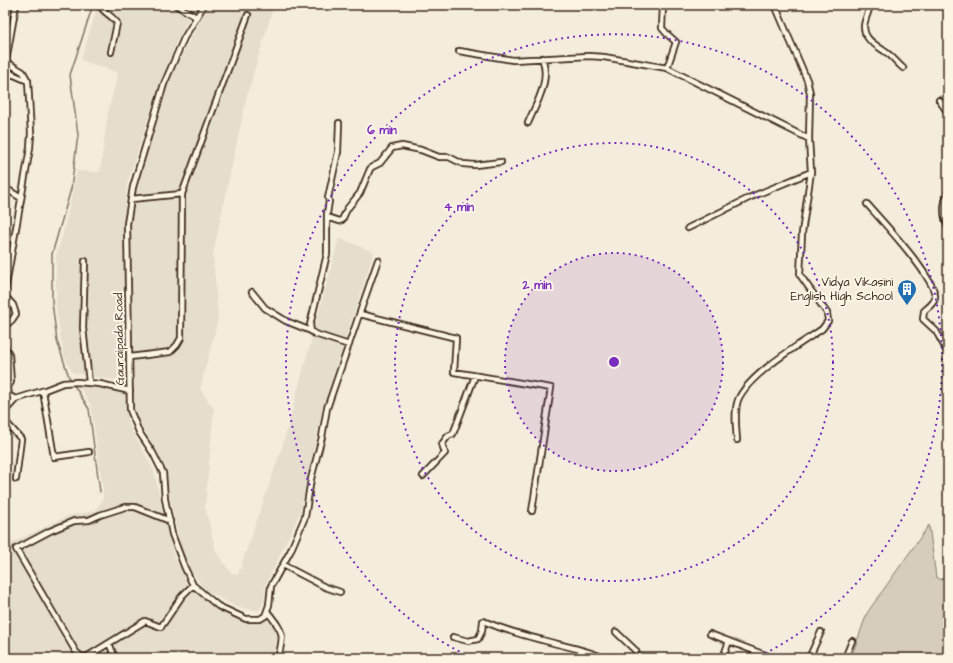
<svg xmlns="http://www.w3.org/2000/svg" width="953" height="663" font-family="'Architects Daughter',sans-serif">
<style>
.built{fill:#e5ddce}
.green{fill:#d6cdbd;stroke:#887c6e}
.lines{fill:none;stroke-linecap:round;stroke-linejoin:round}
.stream{stroke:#817466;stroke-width:1.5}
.minor-casing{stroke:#3b2a1e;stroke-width:8}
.minor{stroke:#fcf5e5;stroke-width:4.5}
.ring{fill:none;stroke:#7b2cbf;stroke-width:2;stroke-dasharray:2 4}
.labels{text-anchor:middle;stroke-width:4;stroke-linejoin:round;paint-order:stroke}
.poi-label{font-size:12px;fill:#3b2a1e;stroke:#fcf5e5;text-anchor:end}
.street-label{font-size:12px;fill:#3b2a1e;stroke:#fcf5e5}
.centre{fill:#7b2cbf;stroke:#fcf5e5;stroke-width:2}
.ring-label{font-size:12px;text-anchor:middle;font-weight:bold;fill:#7b2cbf;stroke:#fcf5e5;stroke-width:4;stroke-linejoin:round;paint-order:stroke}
</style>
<rect width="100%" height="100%" fill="#f4eddd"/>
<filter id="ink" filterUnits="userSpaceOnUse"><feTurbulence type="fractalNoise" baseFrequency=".025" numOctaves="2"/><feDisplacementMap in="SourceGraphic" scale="8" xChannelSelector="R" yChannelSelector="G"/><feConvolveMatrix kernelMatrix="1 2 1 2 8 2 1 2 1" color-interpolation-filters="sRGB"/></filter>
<g filter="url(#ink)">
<path class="built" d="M98,5H196L176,43L152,107L127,184L124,223L126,382L73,373L64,357L56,308V256L64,230L77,171L100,172L108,112L118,73L81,60Z
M209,5H274L247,95L213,254L218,319L200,389L214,409L205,506L216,552L231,573L238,575L283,444L339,238L374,252L322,410L300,513L265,586L264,602L258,611L236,607L204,589L183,558L169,494L166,467L138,420L132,404L130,219L135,188L169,81L203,14Z
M78,385L103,387L127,394L128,423L154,471L162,508L174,557L187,582L206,600L241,619L262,620L268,617L278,631L276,646L271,658H207L197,653L194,658H159L155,657L154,658H112L110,655L104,658H5V546L70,515L95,511L103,499V489L91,405Z"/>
<path class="green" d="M929,525L936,577L948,583V658H851L867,613Z"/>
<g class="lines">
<path class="stream" d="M93,5L70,75L78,135L71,189L52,254V302L57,341L69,377L89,409L100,492"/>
<g class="minor-casing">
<path id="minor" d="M100,5C103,13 112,15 117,23L111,52
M176,5L196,17
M204,5L184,38L164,84L133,187L127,224L130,410L139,432L153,453L163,473L165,499L172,534L184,566L193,585L218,606L246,619H260L265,616L269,605L271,586L290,552L305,517L311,479L322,437L327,408L378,260
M663,5L662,28L667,34L676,42L667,68
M870,5C869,12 865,18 864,26C864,41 877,45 887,53C893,57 897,63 903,68
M459,51L513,60L589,56L604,57L667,68L809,139
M5,71L28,81
M5,82L11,73
M939,100L948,113
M339,123L338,152L328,198L329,201L327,214V254L310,325L311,331L315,334L349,345
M528,123C537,102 551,80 542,58
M5,188L21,198
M948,193C943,204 943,216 948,227
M131,199L182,194
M867,204C881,220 937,279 935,298C934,304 928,307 924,311L923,319L936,331L948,353
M327,217L339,221L342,220L347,209L360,193L370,169L372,167L380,163L392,148L402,146L421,150L439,157H449L463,164L475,165L501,162
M688,228L751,197L811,172
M85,261L83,328L89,382
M5,291L30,148L31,133L28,81L23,72L8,63L6,61L16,5
M252,292L265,308L286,321L311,331
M5,296L13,305L16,314L12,320L5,326
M360,314L456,338L454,372L551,388L532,511
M5,347L9,354L11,382L8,387L9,396
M130,357L170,352L177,345L181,338L182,194L248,15
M5,381L8,387
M43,391L54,457L89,452
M5,394L16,399L45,390L63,383L77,382L100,384L130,391
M5,411L16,399
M5,421L21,439L16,479
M737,440C736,427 734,411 738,400C749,374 799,345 822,329L828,321L827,313L800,275L802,233L811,172L809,139L810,93L807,80L775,5
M423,476L445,453L442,444L448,436L453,434L475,376
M170,521L135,507H125L100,515L89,520L74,521L50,531L16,549L76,652L83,658L88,656L145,621L161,627L182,596L193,585
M283,565L325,587L340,592
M267,611C283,632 285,632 278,658
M616,632L636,651L638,658
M710,634L773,658
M453,637L468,641L478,639L482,631L483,621C502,629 522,635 542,640C563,646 584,649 604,658
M109,643L115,658
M723,658L729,641
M809,658L821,632
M845,658L852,641"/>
</g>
<use href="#minor" class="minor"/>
</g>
</g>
<circle cx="614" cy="362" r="109" fill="#7b2cbf" fill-opacity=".12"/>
<g class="ring">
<circle cx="614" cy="362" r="109"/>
<circle cx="614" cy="362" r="219"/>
<path d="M470 657A328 328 0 1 1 758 657"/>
</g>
<defs>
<g id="building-pin" transform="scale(1)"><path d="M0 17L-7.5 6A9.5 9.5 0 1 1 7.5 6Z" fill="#1f6fb2" stroke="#fcf5e5"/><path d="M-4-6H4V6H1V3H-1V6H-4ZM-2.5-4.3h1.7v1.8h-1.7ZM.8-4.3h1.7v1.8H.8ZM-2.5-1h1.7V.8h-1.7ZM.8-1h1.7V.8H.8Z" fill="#fff"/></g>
</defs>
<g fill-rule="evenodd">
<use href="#building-pin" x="907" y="289"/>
</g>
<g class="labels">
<g class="poi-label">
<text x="893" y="286">Vidya Vikasini<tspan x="893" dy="14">English High School</tspan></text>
</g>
<g class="street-label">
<text transform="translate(119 339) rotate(-91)" y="4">Gauraipada Road</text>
</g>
</g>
<circle cx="614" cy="362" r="6" class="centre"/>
<g class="ring-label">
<text x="382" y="134">6 min</text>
<text x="459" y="211">4 min</text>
<text x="537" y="289">2 min</text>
</g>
<rect width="953" height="663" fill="none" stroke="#fcf5e5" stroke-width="20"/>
<rect x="10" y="10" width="933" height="643" fill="none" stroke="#3b2a1e" stroke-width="1.5" filter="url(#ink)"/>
</svg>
